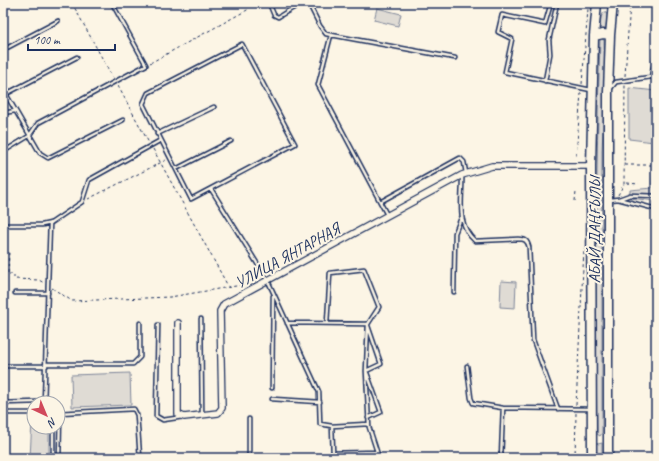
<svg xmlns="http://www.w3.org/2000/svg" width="659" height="461" font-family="Caveat,sans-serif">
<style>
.green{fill:#dfdbd4;stroke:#7d8599}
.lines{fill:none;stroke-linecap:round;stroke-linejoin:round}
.lane-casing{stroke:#1b2f5e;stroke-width:5.5}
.street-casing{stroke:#1b2f5e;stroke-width:8}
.secondary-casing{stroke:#1b2f5e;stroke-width:11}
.path{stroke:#1b2f5e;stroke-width:1;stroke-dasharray:3 3;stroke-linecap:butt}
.lane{stroke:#fcf5e5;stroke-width:2.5}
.street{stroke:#fcf5e5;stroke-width:5.5}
.secondary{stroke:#fcf5e5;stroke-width:8}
.labels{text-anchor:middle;stroke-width:4;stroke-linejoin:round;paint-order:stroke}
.street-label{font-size:16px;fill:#1b2f5e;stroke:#fcf5e5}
</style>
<rect width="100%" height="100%" fill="#fcf5e5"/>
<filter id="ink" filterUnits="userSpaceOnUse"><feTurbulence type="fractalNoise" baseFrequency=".025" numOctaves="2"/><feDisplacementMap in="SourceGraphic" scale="8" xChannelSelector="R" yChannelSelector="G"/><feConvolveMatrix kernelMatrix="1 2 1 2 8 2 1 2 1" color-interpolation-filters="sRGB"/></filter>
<g filter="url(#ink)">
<path class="green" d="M377,8L401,14L398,26L374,20Z
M604,12L607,14L606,30L604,31L600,30L601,17Z
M602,39L604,40L605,80L602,151V433L600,436L597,434C595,303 596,171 600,40Z
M629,88L656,91V201L629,198L630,190L652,188L654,142L629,139Z
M501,281L516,282L515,308L500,307Z
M130,373L131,405L72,407L71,375Z
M34,419V427H49V458H30L32,420Z
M596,442L598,444L602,443V456L600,455L596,457Z"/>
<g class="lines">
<g class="lane-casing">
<path id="lane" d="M269,3L274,15L278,17C287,12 299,2 310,6L320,26L326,34L455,58
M551,3L545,24L502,15L498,32L512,39L505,72L591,90
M583,3L595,5
M3,4L5,3
M331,35L318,85L387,215
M242,44L295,144L191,199L143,104L148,93Z
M3,50L58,21
M545,81L550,54L549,40L557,3
M611,88L616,82L651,77L656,55
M3,89L40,153L48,158L123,120
M6,94L77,57
M3,113L15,111
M157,134L214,107
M3,152L29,136L38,123L146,65L112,3
M176,169L231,141
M462,176C463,199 455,223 475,241L518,239C525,239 527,240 529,247L533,340L558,409
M211,189L268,281L319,392L320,424L332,426L333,453L377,452
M619,199L630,195L656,196
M610,200L618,199L656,209
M380,202L460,158L464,162L466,173
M3,225H42L51,223L82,202L89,180L161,140
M454,292L455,233L461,218
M15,293H48
M201,319L202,415
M287,323L368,324
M327,323L330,273L364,269L379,307L368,324L366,371L369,427L379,458
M158,325L156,416L163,420L183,417
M46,364H133L140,357V323
M3,366H46
M467,366L471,398L473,403L503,408L591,409
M366,371L381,364L368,326
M367,373L381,412L368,418
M272,388L273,296
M272,399L320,402
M3,403L38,402
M44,403L50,223
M3,413H34
M58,413L134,409L137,415L140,458
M332,426L368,424
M53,458V427
M59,458L60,413
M249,458V419
M501,458L503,408"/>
</g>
<g class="street-casing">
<path id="street" d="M178,323V414L184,417L218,413L222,408L220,311L224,304L462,175L492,166H591"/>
</g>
<g class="secondary-casing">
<path id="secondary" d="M594,36L603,34L610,35
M592,458L591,166L594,36L597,3
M608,458V92L610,35L613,3"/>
</g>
<path class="path" d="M72,3L113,78
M150,63L249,9
M625,76L630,3
M582,84L588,9
M118,86L149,143
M153,149L229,288
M580,160L576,156L581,93
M625,165H656
M627,183L639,184
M618,195L624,184L625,85
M88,199L166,160
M575,201L576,191
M8,273L9,250
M3,274H14V279L39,280L44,283
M52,288L72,301L170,297L248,284
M576,405L584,249
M575,458L576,413"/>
<use href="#lane" class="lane"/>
<use href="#street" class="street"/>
<use href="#secondary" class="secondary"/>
</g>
</g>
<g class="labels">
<g class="street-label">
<text transform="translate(594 230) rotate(-90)" y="6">АБАЙ ДАҢҒЫЛЫ</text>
<text transform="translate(287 255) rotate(-29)" y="6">УЛИЦА ЯНТАРНАЯ</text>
</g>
</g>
<rect width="659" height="461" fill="none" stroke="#fcf5e5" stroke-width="16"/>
<rect x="8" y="8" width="643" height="445" fill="none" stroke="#1b2f5e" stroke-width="1.5" filter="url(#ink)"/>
<g transform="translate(46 415) rotate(136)"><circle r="19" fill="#fcf5e5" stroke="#a2a6af"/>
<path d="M0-3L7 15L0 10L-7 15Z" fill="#d1495b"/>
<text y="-6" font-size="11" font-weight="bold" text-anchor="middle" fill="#1b2f5e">N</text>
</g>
<path d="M28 44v6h87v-6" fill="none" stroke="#1b2f5e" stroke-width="2"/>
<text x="34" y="44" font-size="12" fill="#1b2f5e" stroke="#fcf5e5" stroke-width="3" paint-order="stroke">100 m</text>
</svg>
